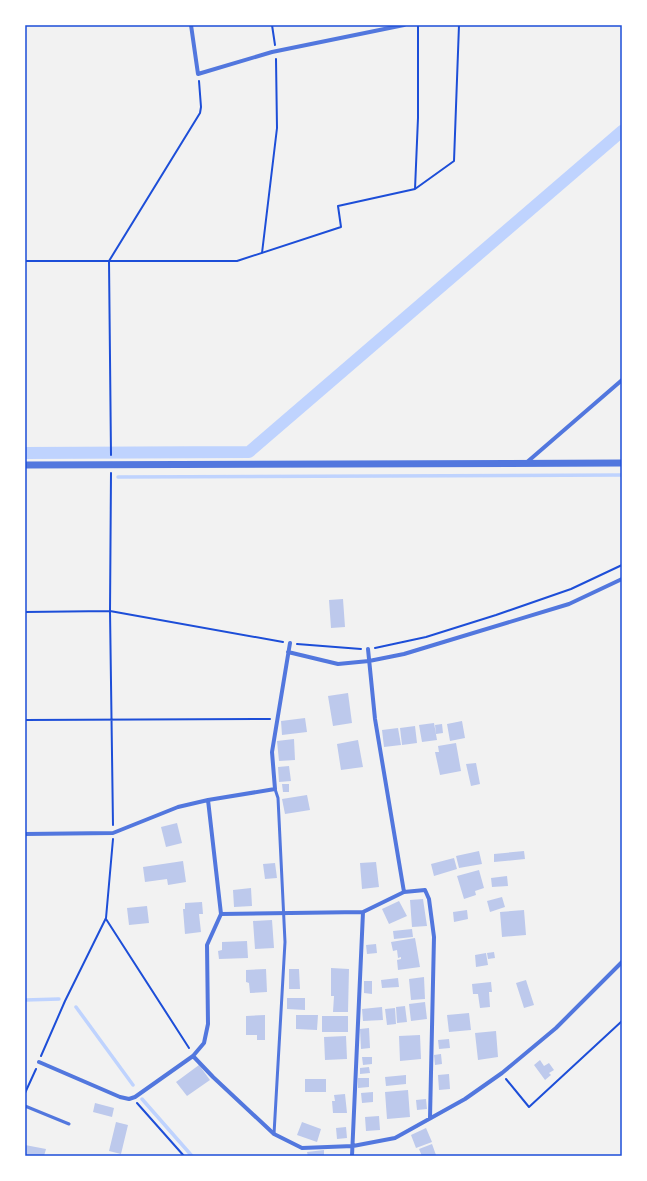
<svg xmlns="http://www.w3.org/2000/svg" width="647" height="1181" font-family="Lato,sans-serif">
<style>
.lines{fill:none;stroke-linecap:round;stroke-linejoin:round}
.stream{stroke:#bfd3fe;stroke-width:3.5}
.canal{stroke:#bfd3fe;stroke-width:12}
.building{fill:#bdc9ec}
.path{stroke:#1d4ed8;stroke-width:2}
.service{stroke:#5277de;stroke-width:3}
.minor{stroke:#5277de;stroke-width:4}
.tertiary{stroke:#5277de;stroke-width:7}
.neatline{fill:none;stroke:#1d4ed8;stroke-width:1.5}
</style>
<rect width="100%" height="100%" fill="#f2f2f2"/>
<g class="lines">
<path class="stream" d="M118,477L622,475
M25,1000L59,999
M76,1007L133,1085
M142,1099L192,1156"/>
<path class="canal" d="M25,453L249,452L622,131"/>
</g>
<path class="building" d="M343,599L345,627L331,628L329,600Z
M348,693L352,723L333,726L328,696Z
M305,718L307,732L282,735L281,721Z
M462,721L465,738L450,741L447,724Z
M434,723L437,740L422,742L419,725Z
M442,724L443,733L436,734L435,725Z
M415,726L417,743L402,745L400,728Z
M398,728L401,745L384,747L382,730Z
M294,739L295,760L279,761L277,741Z
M358,740L363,767L341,770L337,744Z
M456,743L461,771L440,775L435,752H439L438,746Z
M476,763L480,784L471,786L466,764Z
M289,766L291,781L279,782L278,767Z
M282,784H289V792H283Z
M307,795L310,810L285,814L282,799Z
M177,823L182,843L166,847L161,827Z
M479,851L482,864L459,868L456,856Z
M524,851L525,859L494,862V854Z
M454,858L457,869L434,876L431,864Z
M183,861L186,882L168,885L167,879L145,882L143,867Z
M376,862L379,887L362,889L360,863Z
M275,863L277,878L265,879L263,864Z
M479,870L484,888L475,891L476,895L464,899L457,876Z
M507,876L508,886L492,887L491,878Z
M251,888L252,906L234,907L233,890Z
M502,897L505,907L490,912L487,901Z
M423,899L427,926L412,927L410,900Z
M399,901L407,916L389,924L382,909Z
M202,902L203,914H199L201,932L185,934L183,909H185V903Z
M147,906L149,923L129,925L127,908Z
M467,910L468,919L454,922L453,912Z
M524,910L526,935L502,937L500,912Z
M272,920L274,948L255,949L253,921Z
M412,929L413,937L394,939L393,931Z
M415,938L420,967L398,970L397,960L401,959V957L398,958L397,950L393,951L391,942Z
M247,941L248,958L219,959L218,951L222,950V942Z
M376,944L377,953L367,954L366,945Z
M494,952L495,958L488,959L487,953Z
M486,953L488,965L476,967L475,955Z
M331,968L349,969L348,1012H333L334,996H331Z
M266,969L267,992L250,993L249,983L246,982V970Z
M289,969H299L300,989H289Z
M424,977L425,999L411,1000L409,979Z
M398,978L399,987L382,988L381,980Z
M526,980L534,1005L524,1008L516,983Z
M364,981H372V994L364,993Z
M491,982L492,992H489L490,1007L480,1008L478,994H473L472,984Z
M287,998H305V1010L287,1009Z
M425,1002L427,1019L411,1021L409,1004Z
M405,1006L407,1022L397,1023L396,1007Z
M382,1007L383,1020L363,1021L362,1009Z
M395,1008L396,1024L387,1025L385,1009Z
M469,1013L471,1030L449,1032L447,1015Z
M265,1015V1040H257V1035H246V1016Z
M296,1015H318L317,1030L296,1029Z
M322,1016H348V1032H322Z
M369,1028L370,1048L361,1049L360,1029Z
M496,1031L498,1057L478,1060L475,1033Z
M420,1035L421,1059L400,1061L399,1036Z
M346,1036L347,1059L325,1060L324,1037Z
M449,1039L450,1048L439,1049L438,1040Z
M441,1054L442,1064L435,1065L434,1055Z
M362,1057H372V1064L363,1065Z
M540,1060L544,1066L549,1063L554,1070L549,1073L551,1075L545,1080L534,1065Z
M199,1065L210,1080L187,1096L176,1082Z
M369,1067L370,1073L360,1074V1068Z
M449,1074L450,1089L439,1090L438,1075Z
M406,1075V1084L386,1086L385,1077Z
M358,1078H369V1087L358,1088Z
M305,1079H326V1092H305Z
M408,1090L410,1117L387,1119L385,1092Z
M373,1092V1102L362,1103L361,1093Z
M345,1094L347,1113H333L332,1101H335L334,1095Z
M426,1099L427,1109L417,1110L416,1100Z
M95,1103L114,1108L112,1117L93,1112Z
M379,1116L380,1130L366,1131L365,1117Z
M116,1122L128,1125L121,1154L109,1151Z
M302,1122L321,1129L317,1142L297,1135Z
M346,1127L347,1138L337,1139L336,1128Z
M426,1128L432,1142L416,1148L411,1135Z
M432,1144L436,1155L422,1156L419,1149Z
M25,1145L46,1149L44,1156H25Z
M324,1150V1156H308L307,1152Z"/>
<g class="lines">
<path class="path" d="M272,25L275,45
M415,189L418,118V25
M262,253L277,128L276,59
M25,261H237L341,227L338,206L415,189L454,161L459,25
M111,455L109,261L200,113L201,107L199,81
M111,473L110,611L113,825
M25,612L110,611L283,642
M297,644L361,649
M375,648L426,637L496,615L571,589L622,565
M25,720L270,719
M106,919L189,1048
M41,1056L65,1001L106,918L113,839
M506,1079L529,1107L622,1021
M25,1093L36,1069
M137,1103L184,1156"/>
<path class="service" d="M25,1106L69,1124
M274,1134L285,942L278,798L275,789"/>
<path class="minor" d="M191,25L198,74L272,52L404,25
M526,463L622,380
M368,649L375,719L404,892
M288,652L338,664L369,661L404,654L569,604L622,579
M25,834L113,833L178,807L208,800L275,789L272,752L290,643
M221,914L363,912L404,892L425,890L429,899L434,937L430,1118
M193,1056L213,1077L274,1134L302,1148L353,1146L395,1138L465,1099L502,1073L556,1028L622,962
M39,1062L120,1097L129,1099L135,1097L193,1056L204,1043L208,1024L207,945L221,914L208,800
M352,1156L363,912"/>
<path class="tertiary" d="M25,465L622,463"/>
</g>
<rect width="647" height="1181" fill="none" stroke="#ffffff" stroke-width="52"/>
<rect x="26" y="26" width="595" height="1129" class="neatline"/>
</svg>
